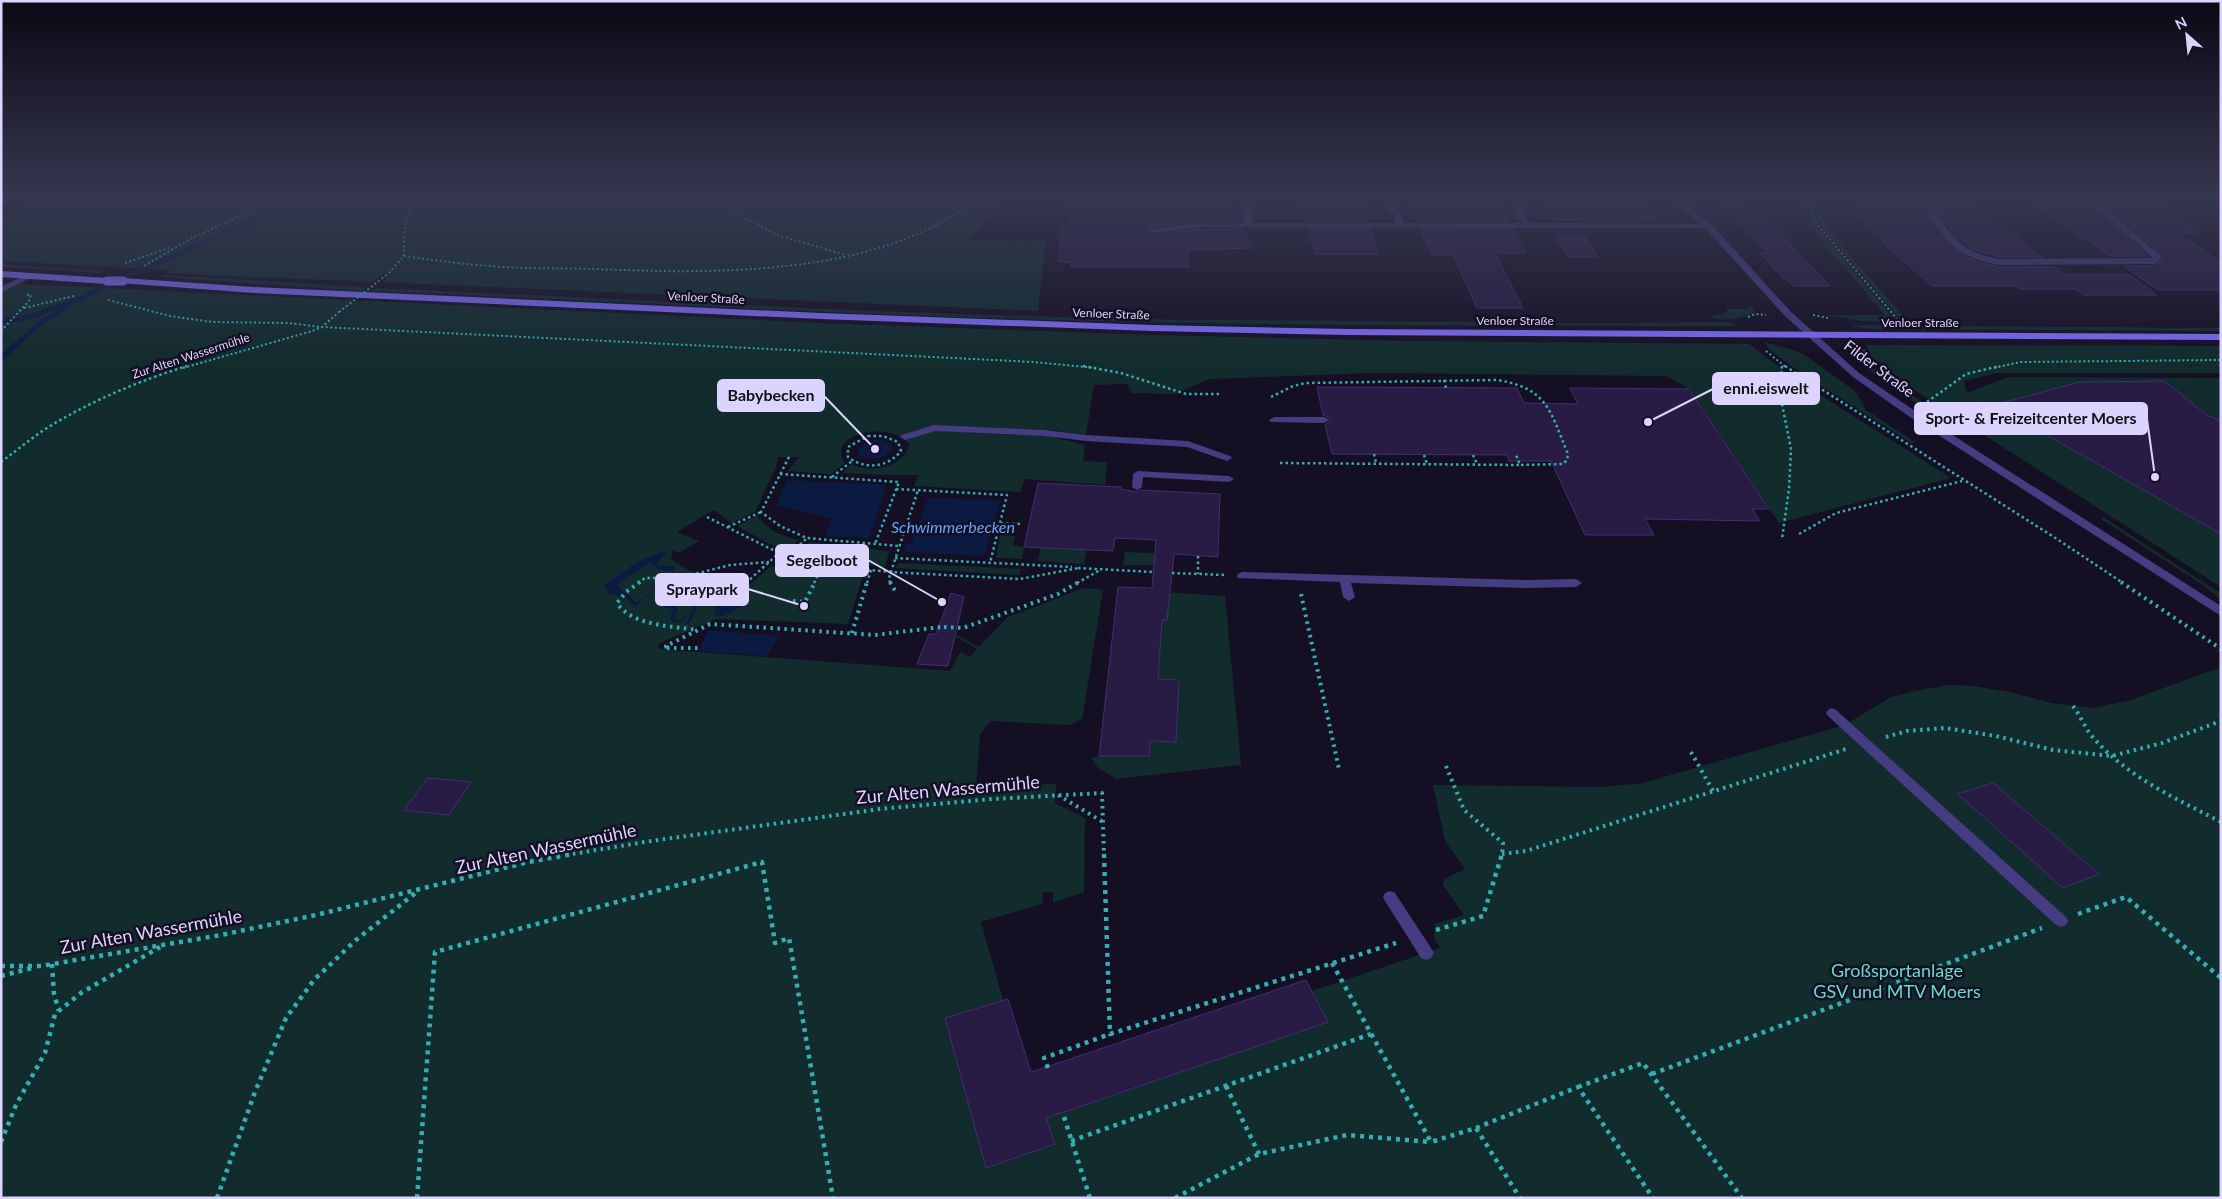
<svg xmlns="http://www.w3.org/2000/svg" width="2222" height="1199" font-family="Lato,sans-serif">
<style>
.green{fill:#122c2e}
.water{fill:#0b1a41}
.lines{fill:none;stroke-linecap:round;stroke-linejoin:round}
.stream{stroke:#0b1a41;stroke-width:5}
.building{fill:#281c44;stroke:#412e70}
.path-far3{stroke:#33afb3;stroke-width:2;stroke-dasharray:2 2.5;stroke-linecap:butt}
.path-far2{stroke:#33afb3;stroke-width:2.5;stroke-dasharray:2.5 3;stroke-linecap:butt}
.path-far1{stroke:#33afb3;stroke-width:4;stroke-dasharray:2.5 4.5;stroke-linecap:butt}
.path{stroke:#33afb3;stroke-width:4.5;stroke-dasharray:4 5;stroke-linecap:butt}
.service{fill:#453c82;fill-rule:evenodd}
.minor{fill:#453c82;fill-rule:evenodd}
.tertiary{fill:#453c82;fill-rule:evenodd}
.secondary{fill:#7e6dfb;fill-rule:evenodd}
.path-bridge{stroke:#33afb3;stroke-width:2;stroke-dasharray:2 2.5;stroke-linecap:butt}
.secondary-bridge{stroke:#7e6dfb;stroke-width:9}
.labels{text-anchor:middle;stroke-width:5;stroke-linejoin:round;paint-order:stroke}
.far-street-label{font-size:12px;fill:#dcd3fe;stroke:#150f24}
.street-label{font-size:15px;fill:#dcd3fe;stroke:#150f24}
.water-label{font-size:16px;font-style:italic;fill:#65a7fa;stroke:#150f24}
.near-street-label{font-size:18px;fill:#dcd3fe;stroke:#150f24}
.near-park-label{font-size:18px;fill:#61dcc9;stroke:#150f24}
.leader{fill:none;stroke:#dcd3fe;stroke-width:2}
.callout-dot{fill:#dcd3fe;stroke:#150f24;stroke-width:2}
.callout{fill:#dcd3fe;stroke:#dcd3fe;stroke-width:2}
.callout-label{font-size:16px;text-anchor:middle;font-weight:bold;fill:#111}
</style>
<rect width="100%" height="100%" fill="#150f24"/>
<path class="green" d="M43,197H1005L996,212L967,240L1046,241L1038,311L382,282L392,273H384L372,282L166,273L170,270L1,261V218Z
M1796,197H1801L1818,229L1892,317L1886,316L1891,322L1862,321L1826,315H1885L1810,227Z
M1806,197H1812L1825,222L1850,256L1906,319L1900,318L1893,311L1824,229Z
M1,264L11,265L106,271L101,273L1,267Z
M164,275L367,287L362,291L159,277Z
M1,283L818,323L1153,335L1408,341L1749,344L1795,379L1951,478L1779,523L1690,389L1666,376L1373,373L1210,379L1174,394L1132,393L1127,384L1094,385L1086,435L1053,430L969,427L966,433L1048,436L1085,445L1083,461L1107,462L1105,485L1025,479L1020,492L914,486L918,475H884L843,473L851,464C869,474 906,467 909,444C891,420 825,433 845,463L831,474L788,471L799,457H778L776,467L755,512L731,523L714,510L677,532L699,541L679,553L673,550L671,559L690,571L749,585L770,567L784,565L863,576L848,624L716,619L662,642L659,644L658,649L950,671L960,652L970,657L977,649L955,636V634L979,647L1008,617L1084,588L1103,590L1082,719L1069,725L990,721L980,735L976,785L961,787L1056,784L1055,803L1085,818L1084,892L1053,903V892H1043L1042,904L981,922L1003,1000L1008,999L1033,1077L1053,1070L1051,1065L1306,980L1312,991L1440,948L1434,938L1435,924L1464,915L1443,885L1444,879L1465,869L1445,841L1433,785L1601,787L1643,783L1845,725L1891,697L1920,690L1949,685L1973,686L2010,692L2051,703L2092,708L2128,701L2221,667V1198H1Z
M376,288L872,311L1123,319L1593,323L1729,322L1738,326C1509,326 1280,326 1052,320C825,314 599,300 372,291Z
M1752,305L1754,312C1741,319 1728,320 1714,319L1711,315H1721L1727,312V309H1746Z
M1854,325L2221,328V331L1876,329L1853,327Z
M1764,342L1793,350L1805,355L1855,391L1866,410L1916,443H1911L1801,373L1771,351Z
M1866,345L2221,346V373H1997L1964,381L1967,393L2008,377L2221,378V587L1900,381C1886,370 1872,362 1866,345Z
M1856,349L1880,373L1940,414L1937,416C1909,398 1875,380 1854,354Z
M757,516C768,530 783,537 799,540L787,551L768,543L737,526Z
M2103,517L2217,591L2221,593V600L2203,585L2101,519Z
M1000,535L1015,536L1013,546L1024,547L1022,559L996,558Z
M810,542L889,551L885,567L829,560L797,553Z
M1041,547L1087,550L1084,564L1038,561Z
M1125,552L1175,554L1173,565H1123Z
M898,563L1021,569L1019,575L896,568Z
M1164,592L1225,596L1241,765L1116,779L1098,768L1091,758L1099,756H1149L1150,741L1176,742L1179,680L1158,679Z"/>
<path class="water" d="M875,440H882L892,445V449C885,460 868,462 858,453V449L867,441Z
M787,480L887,485L869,538L825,536L832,519L776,505Z
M928,498L1001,500L984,556L904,552L906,544H911Z
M664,551L667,552L657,562L658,566H675L674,571H664L661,568L656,570L658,568L649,563C644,567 619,583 617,585C622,592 632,595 635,603C647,600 653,583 667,580C670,590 666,596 668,606L670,607L669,602L677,593L680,582L684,581L686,583L683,585L682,590L672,602L678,609L675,617L678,621C694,618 694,590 710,585H713C721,603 726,598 743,599L744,605L723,616H717L715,613L711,589L707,588L705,592L710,599L707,601L704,598L707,604L704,605L701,601L689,623L685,626L696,604C689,612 683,631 670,619L674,610L666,608L662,593L665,583C653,584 646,602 634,606L626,597L606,593L609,588H604L606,584L637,562Z
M709,630L779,636L767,656L698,651Z"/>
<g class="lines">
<path class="stream" d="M1,322L32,316L79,299L303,197
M1,358L43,321L68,306"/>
</g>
<path class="building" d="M1073,197H1152V205L1226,203V207H1230L1238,221H1200L1153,227L1147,232L1153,235L1200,229H1243L1254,248L1187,250L1189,267H1071V262H1059L1062,224H1070Z
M1543,197H1639L1656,217H1650L1652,220H1558Z
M1720,197H1729L1774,227L1830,286H1793L1788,280H1785L1760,253H1767L1719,199Z
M1858,197H1917L1949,243L1968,258L1982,263L1999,267H2054L2065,275H2130L2157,295H2084L2077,289H2020L2016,286H1932L1881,241H1885L1861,217H1878Z
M1929,197H1963L2042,257H1999L1973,249L1956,236Z
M2025,197H2067L2070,199H2083L2148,256H2110Z
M2097,199H2148L2194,228H2188L2195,233H2176L2221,262V290H2158L2124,266H2155L2164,257Z
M1408,202H1497L1508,221H1417Z
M1301,204H1361L1367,221H1306Z
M1308,229H1370L1378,254H1315Z
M1420,229H1513L1527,253H1495L1523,308H1477L1453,255H1432Z
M1555,236H1584L1598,257H1569Z
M2164,381L2207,415L2221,421V534L1994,405L2080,382Z
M1317,387L1517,388L1524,403L1578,404L1570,388L1689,389L1769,509H1752L1760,521L1645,519L1654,535H1585L1551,461H1509L1507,455L1332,454L1325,425L1331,419L1323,415Z
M1038,483L1121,487V489L1136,492L1140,490L1220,494L1218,557L1174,554L1167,620H1162L1158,679L1179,680L1176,742L1150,741L1149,756H1099L1118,587L1152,588L1156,540L1115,538L1113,551L1024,547Z
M951,593L964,597L948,666L917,664L929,634H936Z
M428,778L471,782L449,815L404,810Z
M1993,783L2099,874L2063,888L1958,794Z
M1306,980L1328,1022L1046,1118L1055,1144L986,1168L945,1018L1008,999L1031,1072Z"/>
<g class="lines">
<path class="path-far3" d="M374,197L372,201L383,204L402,199L400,197
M729,197L727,205L729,209L777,235L846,255
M1804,197L1817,224L1897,319
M402,199L414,197
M29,203L41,197
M404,256C433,260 461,264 490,266C526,269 561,268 596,269C716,274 882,277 979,197
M125,263L169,248
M144,266L192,238L281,197
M389,273L404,256C404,229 403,219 420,197
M108,300L170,316L212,322L287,323L322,327L1034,362L1096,368
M24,308L74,296
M1813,315L1828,318
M1748,317L1755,314L1766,315
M1,331L29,301L31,295H26
M1864,350L1867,358L1876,367
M1766,351L1787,368
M183,368L309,332L322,327L339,312
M1782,368V365
M1994,368L2020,362L2221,360"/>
<path class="path-far2" d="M1083,366L1121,373L1186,394H1222
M1782,366L1779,389L1791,449L1789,489L1782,539
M1785,366L2057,539L2123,583
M1444,380L1446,388
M1271,397L1293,386L1306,383L1497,380C1548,388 1550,411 1568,454L1567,460L1563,464L1520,465
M1927,402L1966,374L2000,366
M868,436H883L898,442L901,451C887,468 865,470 848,457V447Z
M1374,454L1376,463
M1424,455L1427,464
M1473,455L1477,464
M789,457L761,512L780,526L807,538L899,546
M1,462C19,449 37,433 57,422C98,398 142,380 187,366
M1280,463L1520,465L1516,455
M780,474L899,482L875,544
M832,477L852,461
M896,489L1007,495L990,563
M707,517L779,553L823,565L890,572L1020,579L1079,568
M1001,523L1021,524
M728,527L761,512
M1799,534L1836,513L1962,481
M788,556L807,538
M1198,556V574
M895,558L1072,567
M1078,568L1153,572
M1172,573L1226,575
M638,583L645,578H679L730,565L769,562
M746,583L779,553
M814,583L823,565
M867,583L871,570
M890,583L889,578L918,490
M1077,583L1102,569"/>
<path class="path-far1" d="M640,582L626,592L617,603C632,626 672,626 697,630
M890,582L897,594
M2121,582L2221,649
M745,584L747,582
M1301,594L1339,769
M793,601L805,602L815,582
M944,627L963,628L1058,594L1079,582
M852,633L867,582
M667,648L666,646L710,624L875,635L941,627
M667,648H699
M2073,706C2080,715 2084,726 2091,735C2125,776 2175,798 2221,822
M1886,737L1907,731L1945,728L1996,736L2053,750L2112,756L2162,743L2221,721
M1691,752L1713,791
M1446,766L1464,810L1503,843L1502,855
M1058,795L1103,822
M1502,854L1526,851L1846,749
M566,855L651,841L880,809L992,799L1102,793L1104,855"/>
<path class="path" d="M1104,854L1110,1034L1396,943
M2078,914L2126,897L2221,978
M1436,930L1483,916L1502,854
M1332,963L1431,1142L1476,1128L1520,1198
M52,964L54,994L59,1011
M1,966H41L221,935L316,915L528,862L573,854
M1,976L36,967
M1048,1068L1044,1058L1110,1034
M1652,1074L2042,928
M1226,1086L1259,1154
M1578,1087L1643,1063L1742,1198
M1064,1117L1090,1198
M1476,1128L1578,1087L1653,1198
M1071,1141L1371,1034
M1,1142L16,1105L45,1053L55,1014L81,993L160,947
M217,1198L255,1092L286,1018L314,980L356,940L418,891
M417,1198L435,952L762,862L775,943L789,938L833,1198
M1175,1198L1259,1154L1347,1135L1431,1142"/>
<path class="service" d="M28,274L35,276L1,292V287Z
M1274,417H1324L1329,420L1324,423L1271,422L1269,420Z
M934,425L1045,430L1086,435L1188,441L1230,456L1232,458L1227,461L1187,447L1086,441L1045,436L935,431L905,440L900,437L902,435Z
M1138,471L1229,476L1234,479L1229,482L1143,477L1142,487L1137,490L1132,487L1133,474Z
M1242,572L1525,580L1576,579L1582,583L1576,587L1525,588L1351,583L1355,597L1349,601L1343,597L1340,582L1238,578L1237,576L1238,574Z
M1832,708L1836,710L2066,917L2068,921L2066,925L2061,927L2056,925L1828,716L1826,713L1828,710Z
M1390,891L1395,893L1431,948L1434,953L1431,958L1426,960L1421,958L1385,901L1383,897L1385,893Z"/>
<path class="minor" d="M1919,197H1927C1949,230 1955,252 1999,259L2153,258L2084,197H2092L2162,257L2155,264L1999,265C1949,256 1945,236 1919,197Z
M1248,203L1255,205L1251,213L1253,223H1396L1394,216L1384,205L1388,203L1401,213L1404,223H1522L1517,216L1516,206L1520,204L1524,206L1525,216L1530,223L1708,224L1712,226L1708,228L1200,227L1153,233L1149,231L1153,229L1200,223H1245L1243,213Z"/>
<path class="tertiary" d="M1668,197H1676L1711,224L1791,312L1859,373L1918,413L2221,606V616L1910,417L1853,377L1785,316L1705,228Z"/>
<path class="secondary" d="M7,197H17L1,204V199Z
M1,271L107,278L111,281L107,284L1,277Z
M123,278L254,287L821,313L1152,325L1348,329L2221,334V340L1348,335L1152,331L821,319L254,293L120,283L119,281Z"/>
<path class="path-bridge" d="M339,312L389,273"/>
<path class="secondary-bridge" d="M107,281H123"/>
</g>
<linearGradient id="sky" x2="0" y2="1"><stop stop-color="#0c0814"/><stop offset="0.54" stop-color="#353750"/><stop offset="1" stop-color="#353750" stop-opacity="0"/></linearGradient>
<rect width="2222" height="364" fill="url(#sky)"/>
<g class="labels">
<g class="far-street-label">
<text transform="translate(706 298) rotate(3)" y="4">Venloer Straße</text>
<text transform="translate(1111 314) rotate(2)" y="4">Venloer Straße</text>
<text x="1515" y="325">Venloer Straße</text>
<text x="1920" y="327">Venloer Straße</text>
<text transform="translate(191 356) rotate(-18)" y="4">Zur Alten Wassermühle</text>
</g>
<g class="street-label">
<text transform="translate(1879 369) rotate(37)" y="5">Filder Straße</text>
</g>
<g class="water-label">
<text x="953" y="533">Schwimmerbecken</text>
</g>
<g class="near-street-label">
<text transform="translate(948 790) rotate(-5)" y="6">Zur Alten Wassermühle</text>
<text transform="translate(546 849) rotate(-12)" y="6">Zur Alten Wassermühle</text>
<text transform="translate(151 932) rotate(-10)" y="6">Zur Alten Wassermühle</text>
</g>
<g class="near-park-label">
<text x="1897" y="977">Großsportanlage<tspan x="1897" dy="21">GSV und MTV Moers</tspan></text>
</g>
</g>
<path class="leader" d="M1648 422L1713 389M875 449L824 396M2155 477L2147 419M942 602L868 560M804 606L748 589"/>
<g class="callout-dot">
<circle cx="1648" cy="422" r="5"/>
<circle cx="875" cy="449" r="5"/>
<circle cx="2155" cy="477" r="5"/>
<circle cx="942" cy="602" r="5"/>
<circle cx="804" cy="606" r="5"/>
</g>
<g class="callout">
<rect x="1713" y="373" width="106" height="31" rx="5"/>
<rect x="718" y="380" width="106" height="31" rx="5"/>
<rect x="1915" y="403" width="232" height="31" rx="5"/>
<rect x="776" y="545" width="92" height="31" rx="5"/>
<rect x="656" y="574" width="92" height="31" rx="5"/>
</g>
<g class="callout-label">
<text x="1766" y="394">enni.eiswelt</text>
<text x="771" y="401">Babybecken</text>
<text x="2031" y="424">Sport- &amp; Freizeitcenter Moers</text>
<text x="822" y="566">Segelboot</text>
<text x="702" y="595">Spraypark</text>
</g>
<rect width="2222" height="1199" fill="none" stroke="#dcd3fe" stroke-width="5"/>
<g transform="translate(2187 35) rotate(333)" stroke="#150f24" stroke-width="4" paint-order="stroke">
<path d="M0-4L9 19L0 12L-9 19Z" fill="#dcd3fe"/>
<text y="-8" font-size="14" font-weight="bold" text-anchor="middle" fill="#dcd3fe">N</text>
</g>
</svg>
